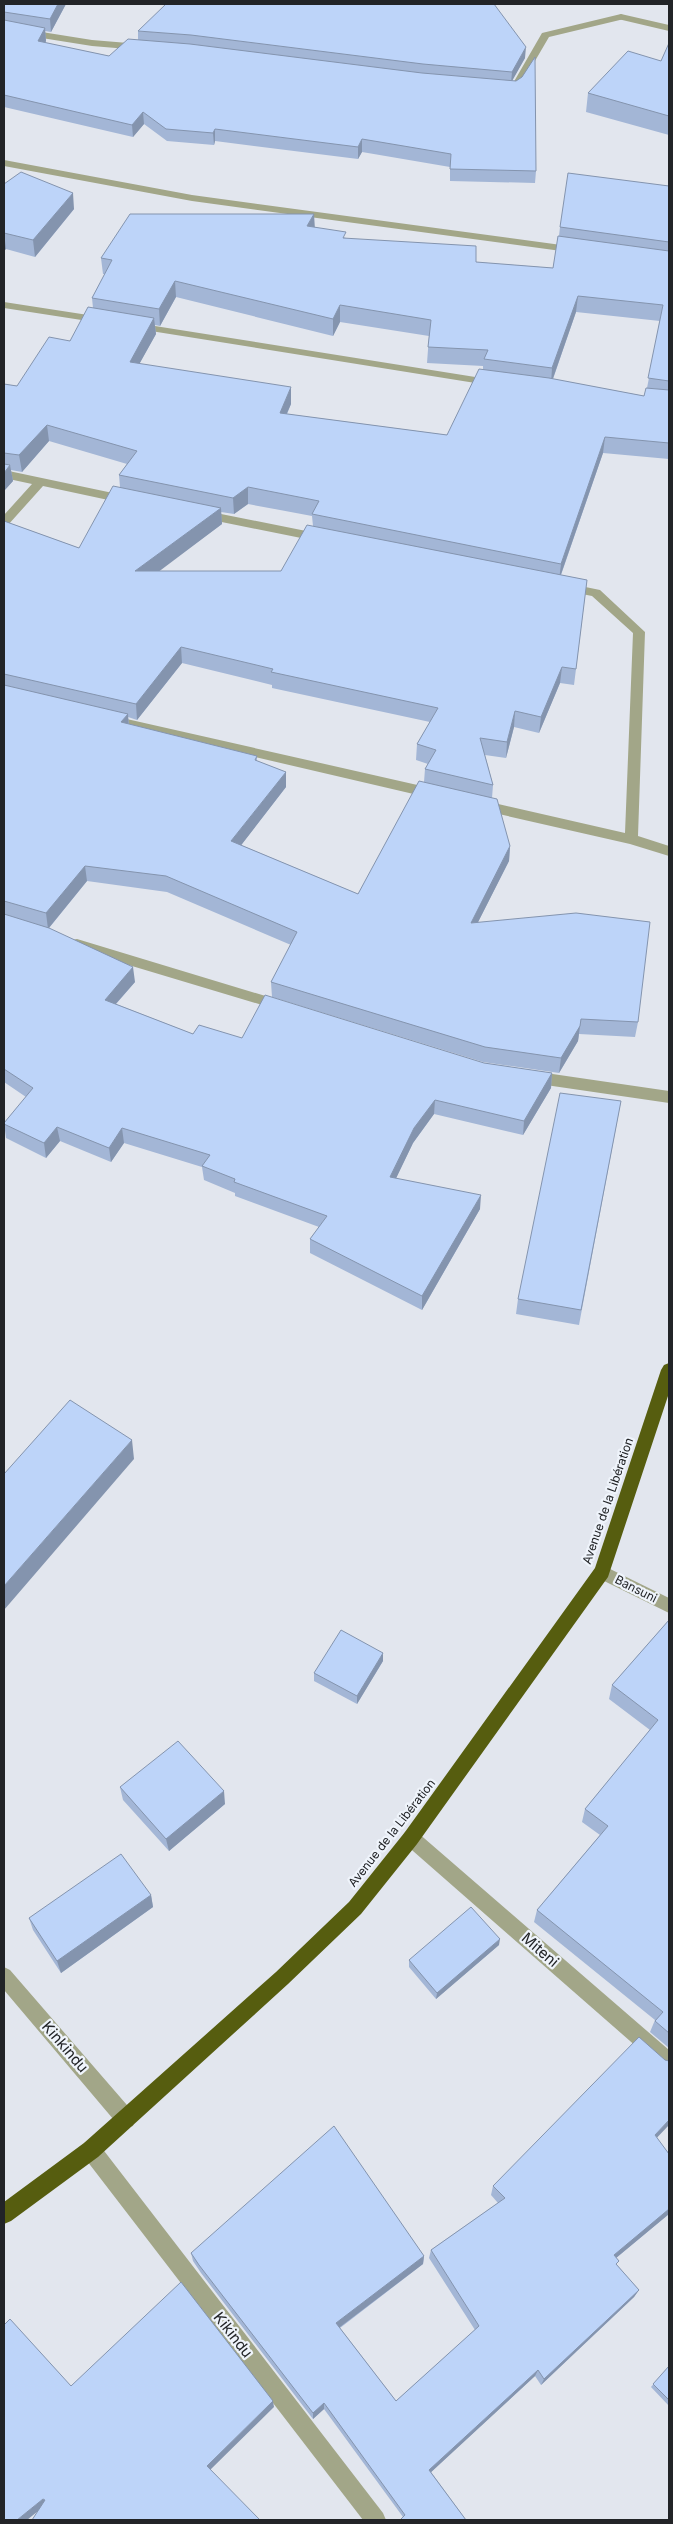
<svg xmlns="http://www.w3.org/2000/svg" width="673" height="2524" font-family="Inter,sans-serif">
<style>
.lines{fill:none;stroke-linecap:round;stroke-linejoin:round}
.lane{fill:#a2a688;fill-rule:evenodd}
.street{fill:#a2a688;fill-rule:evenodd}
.highway{fill:#565d0f;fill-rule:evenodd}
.wall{fill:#a3b6d6;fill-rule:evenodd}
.shaded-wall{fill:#8494ae}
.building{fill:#bdd4f9;stroke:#8494ae}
.labels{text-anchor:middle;stroke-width:4.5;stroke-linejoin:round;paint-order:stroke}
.street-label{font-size:12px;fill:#222427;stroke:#eff4fb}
.near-street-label{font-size:15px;fill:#222427;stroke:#eff4fb}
</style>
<rect width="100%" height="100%" fill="#e2e6ee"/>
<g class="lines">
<path class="lane" d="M621,14L626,17L624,19L549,37L518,90H506L501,87L506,84L512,85L542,33Z
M4,26L92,40L140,44L145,47L140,50L92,46L4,32Z"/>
<path class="street" d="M621,14L669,25V31L618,19L616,17Z
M4,160L192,195L576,247L581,250L576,253L192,201L4,166Z
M4,302L101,317L106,320L101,323L4,308Z
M136,323L494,380L500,383L494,386L132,328V324Z
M4,470L127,496L133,500L127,504L43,486L8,525L4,526V515L32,484L4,478Z
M201,510L321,534L327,538L321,542L197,517L195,514Z
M566,583L600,590L645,632L638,836L669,846V856L630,844L481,810L475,805L481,800L625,833L633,633L592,596L562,590L560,587Z
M109,715L435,789L441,794L435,799L105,722L103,719Z
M77,939L282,1001L289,1006L282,1011L72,948L70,944L72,940Z
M532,1071L669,1091V1103L532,1083L527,1081L525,1077L527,1073Z
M602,1565L669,1598V1613L596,1577L594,1572L596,1567Z
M411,1829L417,1832L669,2050V2071L662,2069L405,1844L402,1838L405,1832Z
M4,1967L10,1970L133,2112L135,2119L133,2126L126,2128L119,2126L4,1990Z
M91,2141L98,2143L383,2513L386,2520H363L84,2157L82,2150L84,2143Z"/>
<path class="highway" d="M669,1363V1393L608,1577L417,1844L361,1914L288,1984L98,2157L11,2221L4,2224V2202L84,2143L276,1972L349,1902L405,1832L595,1568L661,1370L664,1365Z"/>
</g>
<path class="wall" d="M4,4H66L51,32L45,31L46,41L45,43L109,56L138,40V31L525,58L512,80L536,171L535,183L450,181V167L362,152L358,159L215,141L214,145L167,141L144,124L133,137L4,107Z
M669,43V135L586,112L588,93L661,61Z
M4,184L74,209L35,257L6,249L4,251Z
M669,186V459L603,453L561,575L587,580L574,685L560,683L539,733L514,727L506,758L485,755L493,785L492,798L510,846L509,861L478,922L638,1022L635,1037L579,1034L578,1041L559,1073L483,1062L272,997L271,982L291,945L167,892L87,881L49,928L135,982L116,1004L193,1034L242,1038L484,1063L552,1073L551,1088L523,1135L434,1114L413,1143L396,1178L480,1209L422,1310L310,1253V1239L319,1227L235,1196V1193L204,1180L202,1167L124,1143L111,1162L60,1141L46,1158L6,1138L4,1123L26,1097L4,1082V521L79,548L120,487L119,475L127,464L49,441L22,472L11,470L13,481L4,491V384L17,386L70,341L93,308L92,298L105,274H103L101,258L315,227L346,238L476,262L553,268L559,236L560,227ZM176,297L333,336L340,322L429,336L427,363L483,366V369L447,435L287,414L291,404L139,364L156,334L155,325L160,326ZM576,312L660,321L647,388L644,396L553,379ZM248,504L312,516L313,526L281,571H158L222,524L221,512L234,514ZM182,663L272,685V688L430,722L417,744L416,760L428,764L425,769L424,782L358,894L241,845L286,787V772L257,761V756L129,724L128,717L137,720Z
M621,1101L579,1325L516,1314L518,1299Z
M669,1620V2048L650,2032L655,2020L534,1922L537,1910L600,1835L582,1822L585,1809L650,1730L609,1699L612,1685Z
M383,1661L357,1704L314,1681V1673Z
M120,1787L225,1804L169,1851L123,1800Z
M151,1895L153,1907L61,1973L33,1930L29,1918Z
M499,1945L436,1999L409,1967V1960Z
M657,2138L669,2154V2214L616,2258L617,2265L639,2290L634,2297L541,2385L535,2376L431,2472L466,2520L403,2517L324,2409L313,2419L201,2273L193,2261L191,2253L424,2256L423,2264L340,2328L396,2401L475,2330L429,2258L431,2250L498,2203L491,2195L493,2186Z
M669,2366V2406L651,2387Z"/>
<path class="shaded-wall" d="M58,4H66L51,32L50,19Z
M45,28L46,41L39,54L38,41Z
M526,47L525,58L511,83L512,72Z
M143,112L144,124L133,137L132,125Z
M215,129V141L214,145L213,133Z
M362,139V152L358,159V147Z
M73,193L74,209L35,257L33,240Z
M314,214L315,230L307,226Z
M4,233L6,249L4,251Z
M175,281L176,297L160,326L159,309Z
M578,296L576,312L551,384L552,368Z
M340,305V322L333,336V319Z
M154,318L156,334L131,379L130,362Z
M291,387V404L280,429V413Z
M47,425L49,441L22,472L19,455Z
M605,437L603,453L559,580L561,564Z
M10,465L13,481L4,491V473Z
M248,487V504L234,514L233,498Z
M221,508L222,524L137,588L135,571Z
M181,647L182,663L137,720L136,704Z
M562,667L560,683L539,733L541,717Z
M515,711L514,727L506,758L507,742Z
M128,714L129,730L121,722Z
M286,772V787L232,857L231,841Z
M510,846L509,861L470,938L471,923Z
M85,866L87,881L48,929L46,913Z
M133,967L135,982L106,1015L105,1000Z
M581,1019L578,1041L559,1073L561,1058Z
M552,1073L551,1088L523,1135L524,1121Z
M435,1100L434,1114L413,1143L390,1191V1177L414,1128Z
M57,1127L60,1141L46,1158L44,1143Z
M122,1128L124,1143L111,1162L109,1148Z
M481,1195L480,1209L422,1310V1296Z
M132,1440L134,1459L4,1610V1586Z
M383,1653V1661L357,1704V1696Z
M224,1791L225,1804L169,1851L166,1839Z
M151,1895L153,1907L61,1973L57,1961Z
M500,1939L499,1945L436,1999L437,1993Z
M669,2120V2125L650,2145L655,2135Z
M669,2209V2214L610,2263L614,2255Z
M424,2256L423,2264L336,2330V2323Z
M639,2290L634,2297L541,2385L544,2379Z
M538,2370L535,2376L428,2475L429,2470Z
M273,2401L274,2407L209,2471L207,2466Z
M324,2403V2409L313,2419V2413Z
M43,2499L48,2503L27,2520H17Z"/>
<path class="building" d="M4,4H58L50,19L4,12Z
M166,4H494L526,47L512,72L423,64L191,35L138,31Z
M4,20L45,28L38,41L109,56L128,39L190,44L422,73L516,81L522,77L535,57L536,171L450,169L451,154L362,139L358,147L215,129L213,133L166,129L143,112L132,125L4,95Z
M669,43V116L588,93L628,51L661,61Z
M21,172L73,193L33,240L4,233V184Z
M568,173L669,186V242L560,227Z
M130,214H314L307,226L346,232L343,238L476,246V262L553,268L558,236L669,251V381L648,378L663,305L578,296L552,368L484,359L488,350L428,347L431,320L340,305L333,319L175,281L159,309L92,298L112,260L101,258Z
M88,307L154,318L130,362L291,387L280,413L447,435L479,369L549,378L644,396L646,388L669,390V443L605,437L561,564L312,514L319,501L248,487L233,498L119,475L137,451L47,425L19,455L4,453V384L17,386L49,337L70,341Z
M4,464L10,465L4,473Z
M113,486L221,508L135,571H281L307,525L587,580L576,669L562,667L541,717L515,711L507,742L480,738L493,785L425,769L436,750L417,744L438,708L271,672L273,669L181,647L136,704L4,674V521L79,548Z
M4,685L128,714L121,722L257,756L255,760L286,772L231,841L358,894L419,781L497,799L510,846L471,923L576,913L650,922L638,1022L581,1019L580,1026L561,1058L485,1047L271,982L297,932L166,876L85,866L46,913L4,901Z
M4,914L49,928L133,967L105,1000L193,1034L199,1025L242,1038L265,995L484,1063L552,1073L524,1121L435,1100L414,1128L390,1177L481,1195L422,1296L310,1239L327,1216L234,1182L235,1179L202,1166L210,1155L122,1128L109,1148L57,1127L44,1143L4,1124V1123L33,1088L4,1069Z
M560,1093L621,1101L581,1310L518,1299Z
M70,1400L132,1440L4,1586V1474Z
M669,1620V2033L655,2021L663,2012L537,1910L608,1826L585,1809L658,1720L612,1685Z
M341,1630L383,1653L357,1696L314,1673Z
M178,1741L224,1791L166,1839L120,1787Z
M121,1854L151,1895L57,1961L29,1918Z
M471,1907L500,1939L437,1993L409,1960Z
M639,2037L665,2060L669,2061V2120L655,2135L669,2154V2209L614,2255L619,2261L616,2264L639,2290L544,2379L538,2370L429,2470L466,2520H400L405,2515L324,2403L313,2413L199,2265L191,2253L334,2126L424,2256L336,2323L396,2401L479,2326L431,2250L505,2198L493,2186Z
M181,2282L273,2401L207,2466L260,2520H32L45,2500L43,2499L17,2520H4V2325L10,2319L71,2386Z
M669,2366V2400L653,2384Z"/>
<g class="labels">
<g class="street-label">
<text transform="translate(608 1501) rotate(-71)" y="4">Avenue de la Libération</text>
<text transform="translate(636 1589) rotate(27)" y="4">Bansuni</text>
<text transform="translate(392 1833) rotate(-52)" y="4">Avenue de la Libération</text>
</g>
<g class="near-street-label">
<text transform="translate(540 1950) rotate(41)" y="5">Miteni</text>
<text transform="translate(65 2047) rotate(49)" y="5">Kinkindu</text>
<text transform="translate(233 2335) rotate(52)" y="5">Kikindu</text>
</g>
</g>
<rect width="673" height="2524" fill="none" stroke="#222427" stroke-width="10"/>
</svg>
